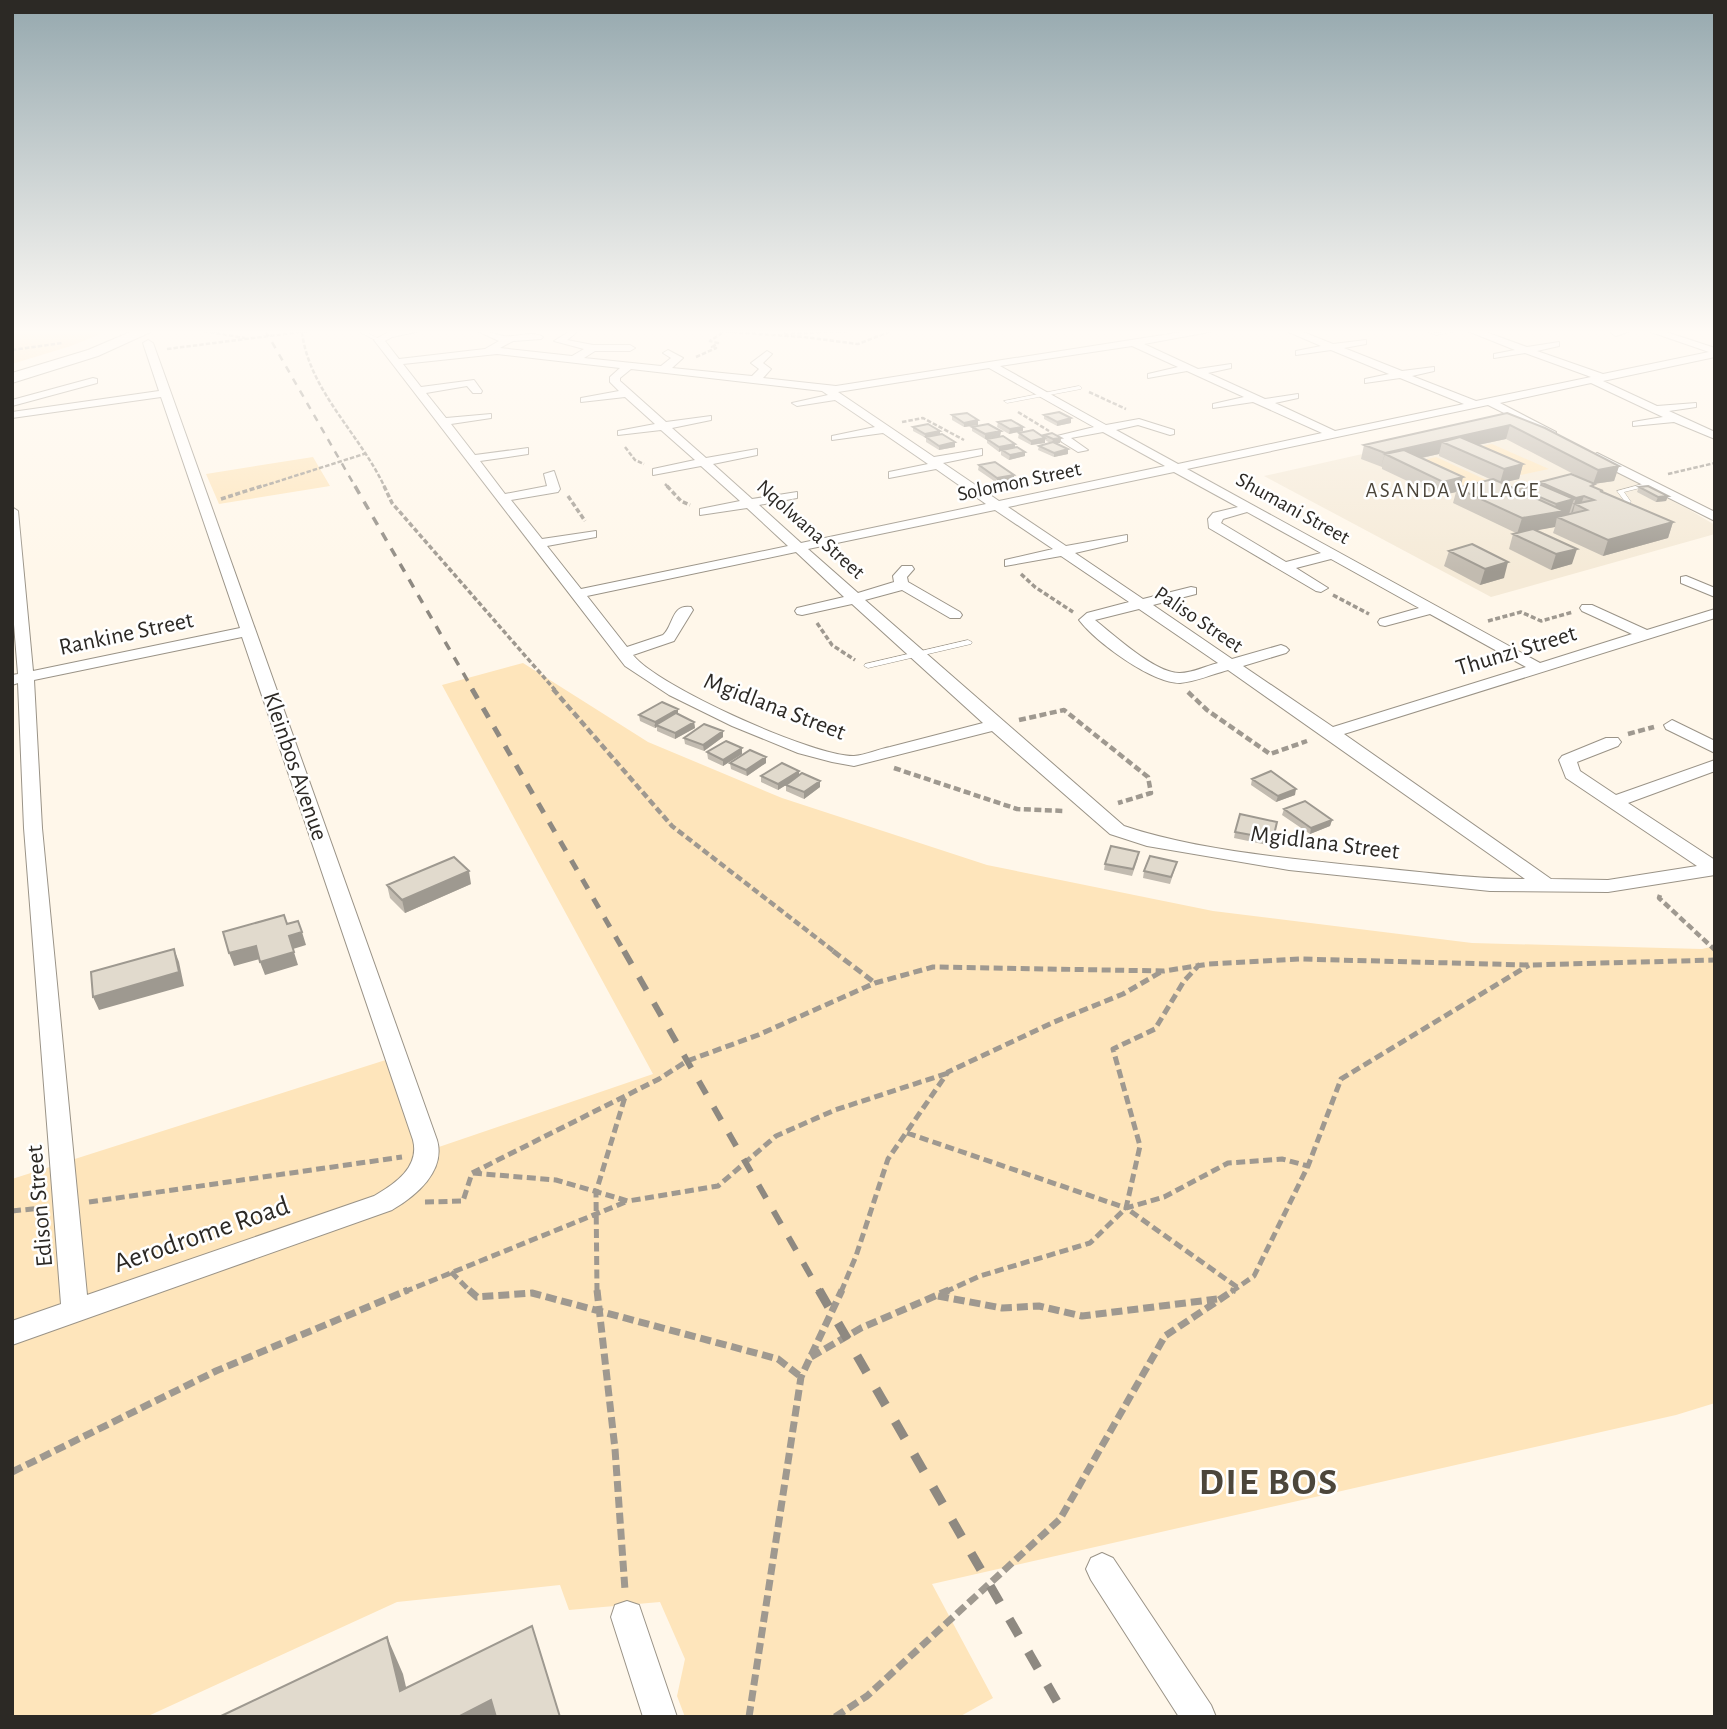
<svg xmlns="http://www.w3.org/2000/svg" width="1727" height="1729" font-family="'Alegreya Sans',sans-serif">
<style>
.built{fill:#f5ead7}
.green{fill:#fee5bb}
.lines{fill:none;stroke-linecap:round;stroke-linejoin:round}
.lane-casing{stroke:#9a9387;stroke-width:1}
.street-casing{stroke:#9a9387;stroke-width:2}
.secondary-casing{stroke:#9a9387;stroke-width:2}
.path-far4{stroke:#9f9990;stroke-width:2.5;stroke-dasharray:4.5 2;stroke-linecap:butt}
.path-far3{stroke:#9f9990;stroke-width:3.5;stroke-dasharray:5 2.5;stroke-linecap:butt}
.path-far2{stroke:#9f9990;stroke-width:4.5;stroke-dasharray:7 3.5;stroke-linecap:butt}
.path-far1{stroke:#9f9990;stroke-width:5;stroke-dasharray:9 4.5;stroke-linecap:butt}
.path{stroke:#9f9990;stroke-width:7;stroke-dasharray:11 5;stroke-linecap:butt}
.lane{fill:#fff;fill-rule:evenodd}
.street{fill:#fff;fill-rule:evenodd}
.secondary{fill:#fff;fill-rule:evenodd}
.rail-far4{stroke:#8e8981;stroke-width:2.5;stroke-dasharray:7 7;stroke-linecap:butt}
.rail-far3{stroke:#8e8981;stroke-width:3.5;stroke-dasharray:9 9;stroke-linecap:butt}
.rail-far2{stroke:#8e8981;stroke-width:5;stroke-dasharray:11 11;stroke-linecap:butt}
.rail-far1{stroke:#8e8981;stroke-width:6;stroke-dasharray:15 15;stroke-linecap:butt}
.rail{stroke:#8e8981;stroke-width:9;stroke-dasharray:19 19;stroke-linecap:butt}
.wall{fill:#c2bbb0;fill-rule:evenodd}
.shaded-wall{fill:#9e9990}
.building{fill:#e1dacd;stroke:#9e9990;stroke-width:2}
.labels{text-anchor:middle;stroke-width:5;stroke-linejoin:round;paint-order:stroke}
.far-street-label{font-size:21px;fill:#2c2925;stroke:#fff}
.far-neighbourhood-label{font-size:21px;letter-spacing:2px;fill:#4c463b;stroke:#fff}
.street-label{font-size:24px;fill:#2c2925;stroke:#fff}
.near-street-label{font-size:28px;fill:#2c2925;stroke:#fff}
.near-district-label{font-size:38px;font-weight:bold;letter-spacing:2px;fill:#4c463b;stroke:#fff}
</style>
<rect width="100%" height="100%" fill="#fff7ea"/>
<path class="built" d="M1514,420L1688,509L1715,525V534L1491,597L1264,476Z"/>
<path class="green" d="M12,330H110L71,346L12,364Z
M1492,444L1549,469L1521,475L1463,450Z
M313,457L330,486L219,504L206,474Z
M1436,457L1493,483L1463,490L1406,464Z
M523,663L648,742L782,798L987,865L1213,911L1472,943L1702,949L1715,946V1403L1676,1415L932,1584L993,1698L959,1717H685L677,1696L685,1659L660,1602L569,1610L560,1585L397,1602L146,1717H12V1179L395,1057L430,1150L653,1074L442,685Z"/>
<g class="lines">
<g class="lane-casing">
<path id="lane" d="M356,330H362L381,340L377,341Z
M1422,330L1437,333L1464,330L1437,335Z
M1079,386L1081,387V389L1007,403L1004,401Z
M1650,482L1653,484L1652,485L1624,492L1631,502L1630,503H1626L1617,491Z
M968,640L972,642L971,644L868,668L864,666L865,664Z"/>
</g>
<g class="street-casing">
<path id="street" d="M425,330L392,337L385,341L399,359L485,349L499,341L475,330C486,330 493,334 504,336C516,338 532,330 543,337L541,339L513,341L500,348L572,356L584,349L554,341L572,330L576,333L567,340L593,345H630L635,348L630,351H595L584,358L661,366L671,358L663,353L668,350L683,358L672,368L752,376L759,369L751,363L767,351L772,354L763,363L771,369L763,378L836,386L1195,330H1220L1144,344L1198,369L1231,364V368L1208,373L1265,399L1298,394V398L1275,403L1335,431L1464,404L1400,378L1365,383V379L1389,374L1331,350L1296,355V351L1321,346L1284,330H1298L1333,344L1366,340V344L1344,348L1402,371L1434,367V371L1412,376L1476,401L1591,377L1525,353L1494,358V354L1515,350L1465,330H1480L1527,347L1559,342V346L1537,351L1603,374L1709,352L1645,330H1660L1715,348V357L1603,381L1657,406L1696,403V407L1669,411L1715,432V439L1674,422L1633,426V422L1663,417L1591,383L1500,403L1556,432V436L1552,437L1488,405L1187,469L1540,663L1632,634L1582,611L1580,608L1582,605H1592L1647,630L1715,609V618L1344,734L1551,879L1608,880L1697,866L1566,778L1559,760L1562,756L1606,738H1618L1621,742L1618,746L1577,762L1580,771L1616,795L1715,760V771L1628,803L1715,860V875L1608,892L1490,891L1289,870L1147,846L1110,834L992,731L854,766L832,762L798,753L732,726L669,695L625,666L374,340L390,331ZM1132,346L1178,367L1148,374V378L1187,371L1244,397L1213,404V408L1253,402L1322,433L1178,464L1116,430L1138,425L1170,435L1174,434V430L1139,419L1106,425L1000,366ZM497,354L620,368L610,377V382L619,391L581,398V402L625,397L655,424L618,431V435L661,430L695,460L653,469V475L701,466L740,501L700,509V515L747,508L788,546L581,589L547,546L596,537V531L542,539L511,500L558,492L560,489L554,471L544,474L547,486L505,494L480,461L528,454V448L475,455L451,424L491,418V414L446,418L426,393L467,386L473,393H481L482,391L474,380L421,387L403,364ZM989,368L1094,427L1057,436L1062,442L1078,452L1088,450L1071,438L1103,432L1165,466L999,501L943,463L982,455V449L934,457L838,392ZM631,369L822,391L828,395L792,403L797,406L835,400L875,427L832,436V440L883,433L928,464L889,472V478L936,469L986,504L801,543L759,505L797,498V492L752,499L713,464L757,455V449L706,458L672,428L711,420V416L666,422L620,381V378ZM1174,472L1238,507L1213,513L1208,519L1209,528L1316,591L1321,592L1328,588L1296,568L1331,559L1419,608L1380,619L1378,622L1380,625L1385,626L1430,614L1526,667L1333,727L1243,666L1286,653L1289,650L1286,647L1281,645L1232,659L1153,605L1196,594V588L1191,587L1143,599L1075,553L1127,541V535L1066,546L1008,507ZM995,510L1053,549L1005,560V566L1061,556L1129,602L1087,613L1079,620C1096,642 1151,683 1180,683C1195,682 1213,674 1228,670L1525,879C1470,879 1415,871 1360,866C1284,858 1196,850 1124,826L865,600L902,590L950,618H960L962,615L960,612L908,582L907,577L914,569L912,566H902L893,576L894,582L858,593L808,549ZM1247,512L1321,553L1286,562L1221,523L1223,519ZM796,552L844,597L797,608L795,611L797,614L802,615L852,604L983,723C952,731 921,739 890,747C879,749 865,755 854,756C814,757 657,686 633,655L674,641L693,610L691,607C671,604 674,625 663,635L627,647L587,596ZM1139,609L1218,663C1206,666 1192,673 1180,673C1156,674 1114,635 1095,620Z
M1615,330H1633L1616,336L1611,333Z
M148,340L153,343L171,393L437,1140C446,1171 416,1196 392,1210L12,1345V1321L61,1304L24,828L18,683L12,685V675L18,674L12,600V507L18,511L33,671L240,628L161,397L12,418V412L159,391L143,343ZM242,637L413,1140C420,1167 395,1184 374,1196L87,1295L42,828L34,680Z
M93,378L97,379V383L12,406V400Z
M1597,453L1715,512V521L1593,460L1591,457Z
M1686,576L1715,588V597L1681,583V577Z
M1672,720L1715,741V753L1666,729L1664,725Z
M1102,1553L1113,1558L1211,1705L1216,1717H1179L1091,1580L1086,1569L1091,1558Z
M627,1601L639,1605L677,1717H643L611,1617L615,1605Z"/>
</g>
<g class="secondary-casing">
<path id="secondary" d="M135,330H155L98,356L12,383V373L88,350Z"/>
</g>
<path class="path-far4" d="M197,330L245,338
M700,330L804,337L858,344L894,330
M302,332C309,391 361,435 385,488
M784,334L874,330
M167,349L316,330
M12,350L62,343
M696,357L716,348L712,347L718,343L710,341L722,333
M1089,392L1126,409
M1018,412L1049,431
M902,422L923,418L964,440
M625,447L635,460L644,464
M1668,474L1715,463
M665,484L669,488
M257,488L367,453"/>
<path class="path-far3" d="M384,486L392,503L555,690
M667,486L681,501L690,505
M568,496L585,521
M221,499L262,486
M1021,574L1035,587L1073,612
M1333,595L1369,614
M1488,621L1521,612L1541,621L1573,612
M817,623L832,645L855,660"/>
<path class="path-far2" d="M553,689L672,826L836,953
M1188,692L1207,710L1270,754L1307,741
M1019,720L1064,710L1148,777L1151,793L1118,803
M1628,734L1654,727
M894,768L1017,809L1065,811
M1660,895L1659,898L1715,950"/>
<path class="path-far1" d="M833,951L875,983
M907,1133L1126,1208
M473,1173L556,1180L628,1201L718,1186L776,1136L835,1110L948,1073
M89,1202L402,1157
M425,1202L463,1201L472,1173L659,1079L687,1061L758,1035L875,983L933,967L1164,971L1209,964L1300,959L1529,965L1715,960
M12,1211L42,1208
M451,1272L471,1292
M1237,1287L1126,1208L1164,1197L1228,1163L1282,1159L1308,1166
M404,1292L628,1201
M597,1292L596,1192L625,1097
M841,1292L856,1256L888,1159L948,1072L1054,1022L1123,994L1161,972
M945,1292L980,1276L1090,1243L1126,1208L1140,1146L1113,1049L1155,1029L1184,981L1200,964
M1231,1292L1254,1276L1308,1166L1341,1079L1529,965"/>
<path class="path" d="M469,1290L477,1297L532,1293L778,1359L801,1377
M597,1290L615,1449L625,1590
M938,1296L1002,1308L1039,1306L1082,1316L1217,1299
M811,1357L861,1328L949,1290
M12,1472L216,1371L408,1290
M749,1717L801,1377L842,1290
M835,1717L867,1696L1060,1519L1165,1336L1234,1290"/>
<use href="#lane" class="lane"/>
<use href="#street" class="street"/>
<use href="#secondary" class="secondary"/>
<path class="rail-far4" d="M265,330L356,488"/>
<path class="rail-far3" d="M355,486L473,690"/>
<path class="rail-far2" d="M472,689L625,953"/>
<path class="rail-far1" d="M624,951L820,1292"/>
<path class="rail" d="M819,1290L1066,1717"/>
</g>
<path class="wall" d="M1507,413L1619,466L1614,481L1594,484V487L1603,491L1602,492L1673,522L1668,538L1603,556L1553,533L1555,527L1536,530L1572,564L1551,570L1509,549L1513,534L1516,533L1453,503L1456,492L1439,496L1382,469V467L1361,459L1364,445ZM1506,439L1585,480L1540,482V485L1521,489V491L1502,483L1519,479L1523,464L1478,445ZM1439,454V456L1492,480L1461,487L1422,458Z
M952,415L978,420V425L964,427L952,420Z
M1044,415L1071,423L1057,426L1044,419Z
M998,422L1023,427V431L1009,434L997,427Z
M913,427L940,431V435L955,447L939,450L926,442V438L913,431Z
M972,427L1001,431L1000,436L985,439L972,431Z
M1019,433L1044,437V435L1061,438L1060,443H1056L1068,449V454L1054,457L1038,450L1039,446L1050,443L1045,440V443L1031,445L1018,438Z
M987,439L1015,444V447L1025,456L1009,460L1001,455V451L999,452L987,443Z
M979,465L1014,475V480L997,483L978,470Z
M1639,487L1668,496L1666,501L1656,502L1637,492Z
M1449,551L1504,578L1480,585L1444,566Z
M678,714L694,722L695,728L675,739L657,731V727L655,728L640,721L639,715Z
M723,731V737L704,751L685,744L684,738Z
M707,752L742,754L723,766L708,759Z
M766,757V763L747,776L731,769L730,763Z
M799,771V776L820,781V787L804,799L786,791V785L778,790L761,782V776Z
M1252,779L1295,795L1276,802L1251,785Z
M1284,809L1332,820L1330,826L1310,834L1282,815Z
M1277,822L1272,846L1234,838L1235,832Z
M1138,858L1132,876L1104,870L1105,864Z
M1177,862L1170,884L1143,878L1144,871Z
M471,884L405,913L390,898L387,885Z"/>
<path class="shaded-wall" d="M1071,418V423L1057,426V422Z
M978,420V425L964,427V423Z
M1510,425L1506,439L1459,449L1442,442L1439,454L1402,462L1385,454L1381,467L1385,453Z
M1023,427V431L1009,434L1010,429Z
M940,431V435L925,438V434Z
M1001,431L1000,436L985,439V434Z
M1045,438V443L1031,445V441Z
M1061,438L1060,443L1052,444L1053,439Z
M955,442V447L939,450V446Z
M1015,444V449L1002,450L1001,451L999,452V447Z
M1068,449V454L1054,457V453Z
M1025,452V456L1009,460L1010,455Z
M1523,464L1519,479L1500,483L1504,469Z
M1619,466L1614,481L1593,484L1598,470Z
M1014,475V480L997,483V478Z
M1463,477L1460,490L1457,488L1456,492L1439,496L1443,482Z
M1584,496L1580,507L1575,504L1573,512L1571,513L1576,498Z
M1668,496L1666,501L1656,502L1658,497Z
M1574,499L1569,514L1557,517L1555,527L1517,534L1522,518L1553,513L1556,504Z
M1673,522L1668,538L1603,556L1608,540Z
M1577,549L1572,564L1551,570L1556,554Z
M1508,562L1504,578L1480,585L1485,569Z
M678,709V714L656,725L657,727L655,728V722Z
M694,722L695,728L675,739V733Z
M723,731V737L704,751L703,745Z
M742,748V754L723,766V760Z
M766,757V763L747,776L746,770Z
M799,771V777L778,790V784Z
M820,781V787L804,799V792Z
M1296,789L1295,795L1276,802L1278,796Z
M1332,820L1330,826L1310,834L1311,828Z
M469,871L471,884L405,913L402,900Z
M302,932L306,945L293,949L298,965L265,975L260,962L289,936Z
M256,946L260,959L234,966L229,953Z
M174,949L179,962L184,986L99,1010L93,997Z
M387,1637L403,1674L413,1717L400,1691Z
M491,1700L497,1717H458Z"/>
<path class="building" d="M1059,412L1071,418L1057,422L1044,415Z
M967,413L978,420L964,423L952,415Z
M1507,413L1545,428L1619,466L1598,470L1510,425L1385,453L1364,445Z
M1011,420L1023,427L1010,429L998,422Z
M928,424L940,431L925,434L913,427Z
M988,424L1001,431L985,434L972,427Z
M1033,430L1045,438L1031,441L1019,433Z
M1052,433L1061,438L1053,439L1044,435Z
M942,434L955,442L939,446L926,437Z
M1003,436L1015,444L999,447L987,439Z
M1460,437L1523,464L1504,469L1442,442Z
M1053,442L1068,449L1054,453L1039,446Z
M1017,447L1025,452L1010,455L1002,450Z
M1404,450L1463,477L1443,482L1385,454Z
M995,462L1014,475L997,478L979,465Z
M1571,474L1595,484L1591,486L1603,491H1600L1673,522L1608,540L1557,517L1587,510L1575,504L1594,500L1584,496L1576,498L1540,482Z
M1493,479L1564,511L1522,518L1457,488Z
M1539,484L1574,499L1556,504L1521,489Z
M1648,486L1668,496L1658,497L1639,487Z
M1533,529L1577,549L1556,554L1513,534Z
M1472,544L1508,562L1485,569L1449,551Z
M662,702L678,709L655,722L639,715Z
M676,713L694,722L675,733L656,725Z
M704,724L723,731L703,745L684,738Z
M726,741L742,748L723,760L707,752Z
M750,750L766,757L746,770L730,763Z
M782,763L799,771L778,784L761,776Z
M1271,771L1296,789L1278,796L1252,779Z
M802,773L820,781L804,792L786,785Z
M1305,801L1332,820L1311,828L1284,809Z
M1240,814L1277,822L1273,839L1235,832Z
M1111,846L1139,852L1133,869L1105,864Z
M1150,856L1177,862L1171,877L1144,871Z
M454,857L469,871L402,900L387,885Z
M284,915L287,924L298,921L302,932L289,936L294,952L260,962L256,946L229,953L223,932Z
M174,949L179,972L93,997L91,972Z
M532,1626L560,1717H496L491,1700L458,1717H219L387,1637L400,1691Z"/>
<linearGradient id="sky" x2="0" y2="1"><stop stop-color="#95a8ae"/><stop offset="0.58" stop-color="#fffbf6"/><stop offset="1" stop-color="#fffbf6" stop-opacity="0"/></linearGradient>
<rect width="1727" height="572" fill="url(#sky)"/>
<g class="labels">
<g class="far-street-label">
<text transform="translate(1019 481) rotate(-12)" y="7">Solomon Street</text>
<text transform="translate(1293 508) rotate(29)" y="7">Shumani Street</text>
<text transform="translate(811 529) rotate(42)" y="7">Nqolwana Street</text>
<text transform="translate(1199 619) rotate(34)" y="7">Paliso Street</text>
</g>
<g class="far-neighbourhood-label">
<text x="1453" y="497">ASANDA VILLAGE</text>
</g>
<g class="street-label">
<text transform="translate(126 633) rotate(-12)" y="8">Rankine Street</text>
<text transform="translate(1516 650) rotate(-17)" y="8">Thunzi Street</text>
<text transform="translate(775 706) rotate(21)" y="8">Mgidlana Street</text>
<text transform="translate(296 766) rotate(71)" y="8">Kleinbos Avenue</text>
<text transform="translate(1325 842) rotate(7)" y="8">Mgidlana Street</text>
<text transform="translate(39 1206) rotate(-95)" y="8">Edison Street</text>
</g>
<g class="near-street-label">
<text transform="translate(201 1233) rotate(-19)" y="10">Aerodrome Road</text>
</g>
<g class="near-district-label">
<text x="1269" y="1494">DIE BOS</text>
</g>
</g>
<rect width="1727" height="1729" fill="none" stroke="#2c2925" stroke-width="28"/>
</svg>
